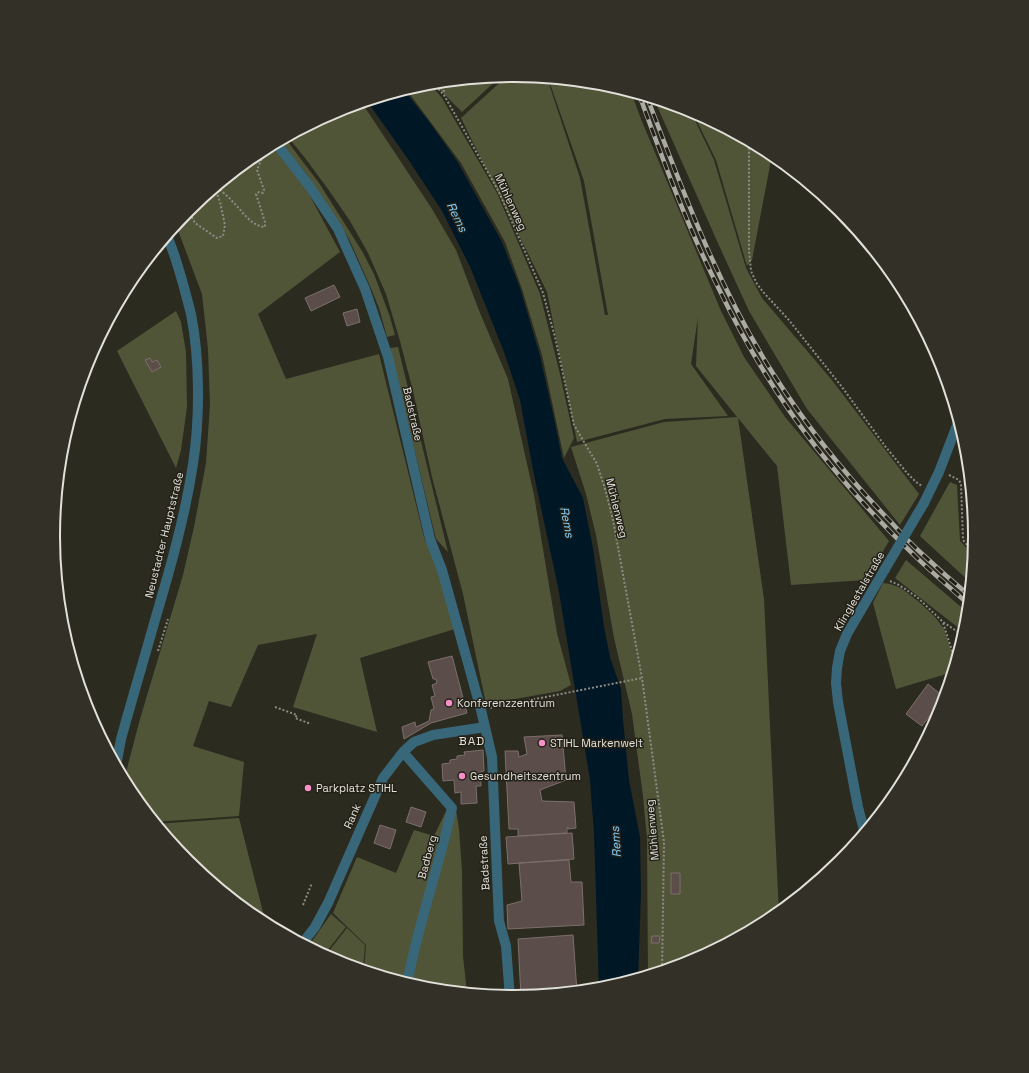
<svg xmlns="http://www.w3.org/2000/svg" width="1029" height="1073" font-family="'Space Grotesk',sans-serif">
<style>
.green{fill:#515538}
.water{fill:#001826}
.building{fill:#5a4d4a;stroke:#7d6f6b}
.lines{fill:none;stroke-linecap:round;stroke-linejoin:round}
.path{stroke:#8d8c83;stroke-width:2;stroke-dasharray:2 2;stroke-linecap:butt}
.minor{stroke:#39677a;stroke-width:10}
.rail-casing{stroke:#acaba3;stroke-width:4.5}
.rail{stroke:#232117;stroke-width:3;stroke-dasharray:9;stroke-linecap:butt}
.minor-bridge{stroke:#39677a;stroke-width:10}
.poi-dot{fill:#f98fc9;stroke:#232117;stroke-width:1.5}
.labels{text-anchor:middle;stroke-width:3;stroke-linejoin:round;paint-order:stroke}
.street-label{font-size:11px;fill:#e1e0d9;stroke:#232117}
.poi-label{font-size:11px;fill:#e1e0d9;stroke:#232117;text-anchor:start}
.water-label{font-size:12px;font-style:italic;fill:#80cffe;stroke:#232117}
.neighbourhood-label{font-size:12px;letter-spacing:1px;fill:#e1e0d9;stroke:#232117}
.rim{fill:none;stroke:#e1e0d9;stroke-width:2}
</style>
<rect width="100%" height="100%" fill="#2c2b20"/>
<path class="green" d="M515,75L547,78L580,178L605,315H608L584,181L548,78L605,84L631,92L641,119L721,311L744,357L785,417L889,541L866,580L791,585L777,466L738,418L764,599L779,914L771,920L691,963L648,976L647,839L643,796L632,714L614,638L596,535L586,494L571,447L664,422L737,417L696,366L698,317L691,364L728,416L665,419L577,442L547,292L461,118L507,76Z
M501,76L462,112L433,83Z
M429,83L442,98L497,193L540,294L560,374L574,438L564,458L542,355L522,289L505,242L461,163L406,89Z
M654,99L690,110L714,160L746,268L762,298L831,379L919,494L900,525L807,409L749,311L717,241Z
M362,103L432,209L456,250L480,313L508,379L534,495L557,633L571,685L560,691L486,704L463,594L432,477L413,391L400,341L386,294L368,253L350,221L328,189L305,158L288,137L338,110Z
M692,111L771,153L772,155L752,260L747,266L716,160Z
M285,138L319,183L362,251L374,274L390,317L395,335L387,337L379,308L370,286L349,239L306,174L280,141Z
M272,146L304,185L340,252L258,314L286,379L379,354L425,541L443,568L455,629L360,658L377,732L293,707L317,634L258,645L231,707L209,701L193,746L244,762L239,816L154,822L131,793L124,780L140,719L183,575L194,527L206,463L210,405L208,349L202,294L176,225L188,210L258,153Z
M176,311L181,322L186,352L187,407L181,450L176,468L117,351Z
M398,347L448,552L436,539L390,348Z
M950,482L957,485L960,541L974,556L971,583L920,536Z
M975,523L976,537L975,546L969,541L967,527Z
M906,560L968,613L967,627L965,633L895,578Z
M883,583L890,584L901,588L918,601L935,617L944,629L956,665L953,672L896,689L873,603Z
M447,809L456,810L459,829L462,871L463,956L467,993L424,989L364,971L366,945L333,913L357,857L396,873L414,830L434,836Z
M239,818L265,920L244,908L188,863L156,824Z
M331,914L346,927L324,955L308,947Z
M347,928L365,945L363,970L338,963L325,956Z"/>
<path class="water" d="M404,90L430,123L457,161L502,242L520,288L540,356L555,423L562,458L583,498L593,548L604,627L610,657L621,689L623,720L629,780L640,837L641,893L638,979L604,989L599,990L594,834L590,780L559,592L533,470L520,400L504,352L471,269L442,211L410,162L367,101Z"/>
<path class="building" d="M334,285L340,297L311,311L305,298Z
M357,309L360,322L347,326L343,313Z
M150,358L152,362L157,360L161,367L152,372L145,360Z
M452,656L467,713L431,723L404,739L402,727L415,722L416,727L429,721L431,710L434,709L431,697L435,696L432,685L437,683L436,679H433L428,662Z
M928,684L944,697L922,726L906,714Z
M562,735L566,780L540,790L542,801L574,802L576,828L568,829V827L567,828V833L518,836V829H509L505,751H518L519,757L527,754L524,737Z
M483,750L484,771L480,772L481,786H476L477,803L461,804V792L455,793L454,780L443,781L442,764L450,763V760L457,759V756L465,755L464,752Z
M411,807L426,812L421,827L406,822Z
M380,825L396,830L390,849L374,843Z
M572,833L574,859L508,864L506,837Z
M569,860L571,882H582L584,925L508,929L507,905L522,901L519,863Z
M671,873H680V894H671Z
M573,935L577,992L521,997L518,939Z
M652,936H660L659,943H651Z"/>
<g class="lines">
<path class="path" d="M443,82L444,93
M433,83L444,95L499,192L543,293L555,337L574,425L597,464L606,492L613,520L642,678L664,842L662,972
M747,140L749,148V250L751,271L757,284L764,293L788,319L842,387L885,446L907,473L916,482L922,486
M217,187C222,192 228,196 233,202C242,211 251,226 265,227V222L256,194L259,192L263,193L264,190L257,170L264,153L270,151
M188,210L195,223L217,238L223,236L225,225L220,202L215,188
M949,475L959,480L961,484L963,540L974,553
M890,581L899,585L917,597L943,622L964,636
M943,623L956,663
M158,651L168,619
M275,707L297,715L295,718L311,724
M490,708L642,678
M918,756C918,740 928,725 940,714
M303,905L312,883"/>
<path class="minor" d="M276,143L310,187L338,229L365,289L388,357L430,539L442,570L481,710L485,727L433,735L414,742L403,752L383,778L328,903L315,927L302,944
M924,503L939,472L959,420
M485,727L492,757L499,921L506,946L510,998
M403,752L452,808C439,867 418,924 407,984
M116,766L121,739C132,699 144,659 155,620C170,569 185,517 193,464C200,419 200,359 191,314C189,306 187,299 185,291C180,273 175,254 167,236
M865,834L858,807L838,702L836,683L837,668L840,651L847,634L885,569"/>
<g class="rail-casing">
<path id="rail" d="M639,94C663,160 687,226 719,289C746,345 778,398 816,447C846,485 879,522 914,555C931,572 951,588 969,605
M647,97C683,192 719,289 774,375C808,428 847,477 891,522C900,532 910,543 920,552C936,567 953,582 970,596"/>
</g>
<use href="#rail" class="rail"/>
<path class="minor-bridge" d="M885,569L924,503"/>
</g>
<g class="poi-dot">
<circle cx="449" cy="703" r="4"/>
<circle cx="542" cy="743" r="4"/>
<circle cx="462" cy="776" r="4"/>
<circle cx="308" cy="788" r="4"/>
</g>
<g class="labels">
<g class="street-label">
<text transform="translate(511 202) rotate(65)" y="4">Mühlenweg</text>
<text transform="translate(413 414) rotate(77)" y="4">Badstraße</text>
<text transform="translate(617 508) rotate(76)" y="4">Mühlenweg</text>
<text transform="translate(164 535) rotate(-76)" y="4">Neustadter Hauptstraße</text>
<text transform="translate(859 591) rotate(-60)" y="4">Klinglestalstraße</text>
<text transform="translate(352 816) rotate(-66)" y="4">Rank</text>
<text transform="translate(652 830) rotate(-95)" y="4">Mühlenweg</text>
<text transform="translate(427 857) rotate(-75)" y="4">Badberg</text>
<text transform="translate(484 863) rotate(-93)" y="4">Badstraße</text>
</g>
<g class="poi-label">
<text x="457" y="707">Konferenzzentrum</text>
<text x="550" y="747">STIHL Markenwelt</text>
<text x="470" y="780">Gesundheitszentrum</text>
<text x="316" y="792">Parkplatz STIHL</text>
</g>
<g class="water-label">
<text transform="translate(457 217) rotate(64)" y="4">Rems</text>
<text transform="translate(567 522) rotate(79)" y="4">Rems</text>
<text transform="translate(616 842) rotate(-94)" y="4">Rems</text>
</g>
<g class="neighbourhood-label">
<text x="472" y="745">BAD</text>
</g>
</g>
<path d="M0 0H1029V1073H0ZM60 536a454 454 0 1 1 908 0a454 454 0 1 1-908 0Z" fill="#323027" fill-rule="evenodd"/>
<path class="rim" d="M60 536a454 454 0 1 1 908 0a454 454 0 1 1-908 0Z"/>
</svg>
